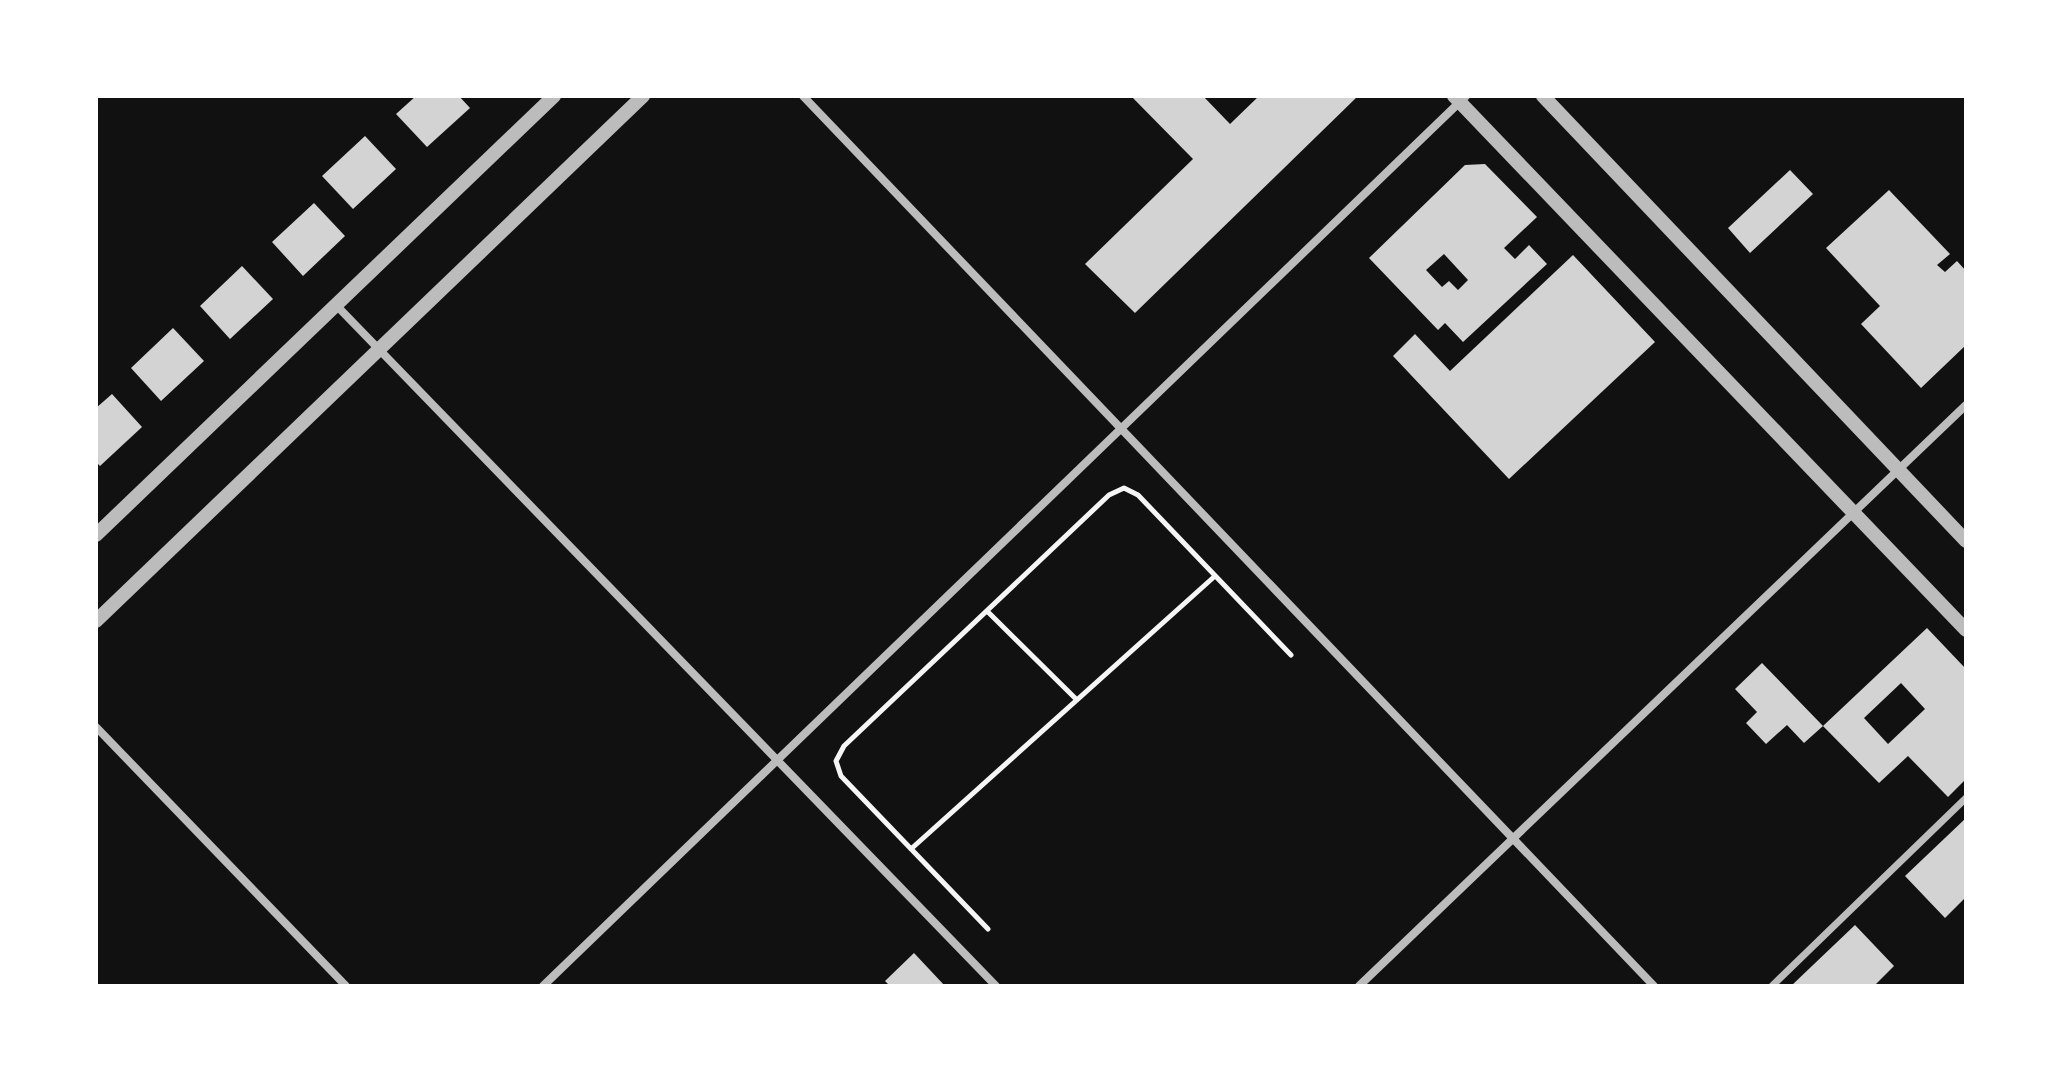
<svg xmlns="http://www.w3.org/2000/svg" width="2062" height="1082" font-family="'IBM Plex Sans',sans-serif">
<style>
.building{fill:#d3d3d3;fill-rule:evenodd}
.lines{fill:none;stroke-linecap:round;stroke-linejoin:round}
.path{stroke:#f5f5f5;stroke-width:5}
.pedestrian{stroke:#bcbcbc;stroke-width:7}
.minor{stroke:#bcbcbc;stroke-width:8}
.tertiary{stroke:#bcbcbc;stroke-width:14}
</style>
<rect width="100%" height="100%" fill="#111"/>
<path class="building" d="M416,96H459L470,108L427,147L396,114Z
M1131,96H1203L1230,124L1259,96H1358L1135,313L1085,264L1193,159Z
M365,136L396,169L353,209L322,176Z
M1485,164L1537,217L1504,248L1515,259L1529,245L1547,264L1463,342L1445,323L1438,330L1369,258L1465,165ZM1444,254L1468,280L1458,290L1449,281L1442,287L1426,270Z
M1790,170L1813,194L1750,253L1728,228Z
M1889,190L1950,254L1937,265L1945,272L1957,261L1966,271V345L1921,388L1861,324L1880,306L1826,248Z
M314,203L345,236L303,276L272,242Z
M1573,255L1655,342L1509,479L1393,356L1415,334L1450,371Z
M242,266L273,299L230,339L200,306Z
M173,328L204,361L161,401L131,368Z
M112,394L142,427L100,466L96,462V408Z
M1927,628L1966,669V779L1948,797L1908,756L1879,783L1823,726ZM1901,683L1925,709L1888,744L1864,718Z
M1762,663L1823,726L1804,743L1787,725L1766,744L1746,723L1757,712L1735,689Z
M1966,818V897L1945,918L1905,876Z
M1855,925L1894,966L1874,986H1791Z
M914,953L945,986H890L885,981Z"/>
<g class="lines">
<path class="path" d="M987,611L1077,700
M911,849L1215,576
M988,929L841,776L836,761L844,746L1109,495L1124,488L1138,495L1291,655"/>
<path class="pedestrian" d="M1772,986L1966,798"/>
<path class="minor" d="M803,96L1654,986
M336,305L996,986
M96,727L346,986
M543,986L1466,96
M1359,986L1966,405"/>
<path class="tertiary" d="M1454,96L1966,630
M1543,96L1966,541
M96,535L554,96
M96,621L643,96"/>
</g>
<rect width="2062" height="1082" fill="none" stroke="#ffffff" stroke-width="196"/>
</svg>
